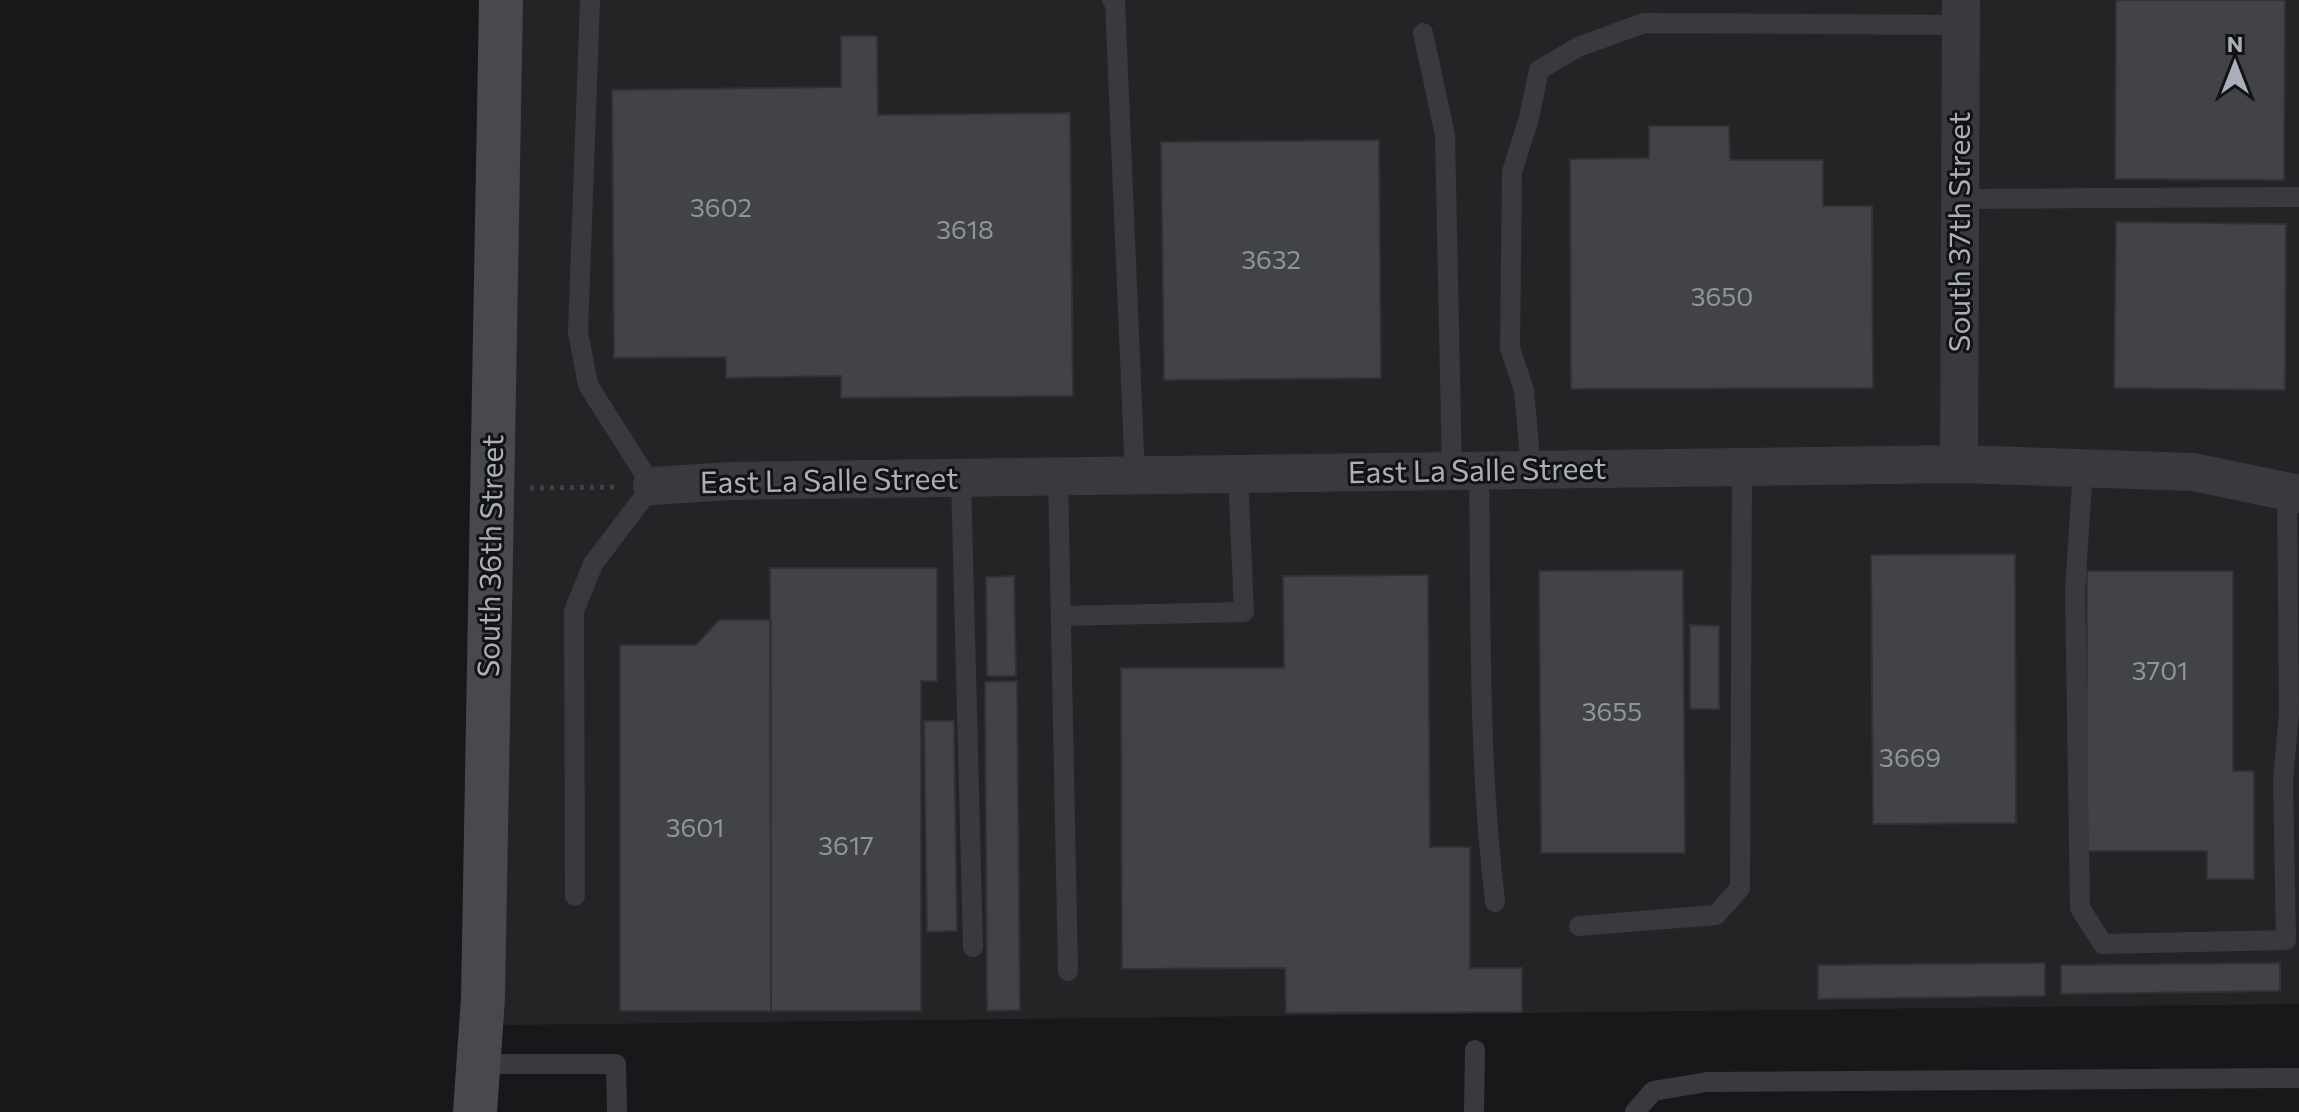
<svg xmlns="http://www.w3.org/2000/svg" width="2299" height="1112" font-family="Commissioner,sans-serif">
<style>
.built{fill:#242427}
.building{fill:#424347;stroke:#323236;stroke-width:2}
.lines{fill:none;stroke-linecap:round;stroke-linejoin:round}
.path{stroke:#3f4146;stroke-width:5;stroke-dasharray:4 6;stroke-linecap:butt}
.lane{stroke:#393a3f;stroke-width:20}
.street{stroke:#393a3f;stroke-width:38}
.secondary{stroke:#47494f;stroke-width:44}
.labels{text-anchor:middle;stroke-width:6;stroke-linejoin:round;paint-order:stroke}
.number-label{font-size:26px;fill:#90949d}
.street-label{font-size:30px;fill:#aaafba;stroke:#131315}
</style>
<rect width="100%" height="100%" fill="#18181a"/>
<path class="built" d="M512,0H2299V1004L498,1025Z"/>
<path class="building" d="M2116,0H2285L2284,180L2115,179Z
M841,36H877L878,115L1070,113L1073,396L841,398V376L726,378V357L614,358L612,90L841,87Z
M1649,126H1729L1730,160H1823V206H1872L1873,388L1571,389L1570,159L1649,158Z
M1379,140L1381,378L1164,380L1161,142Z
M2116,222L2286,224L2285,390L2114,388Z
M2015,554L2016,823L1873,824L1871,555Z
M770,568H937V681H921V1011H771Z
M1683,570L1685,853H1541L1539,571Z
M2087,571H2233V771H2254V879H2207V851H2086Z
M1428,575L1430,847H1470V968H1522V1012L1286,1013L1285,968L1122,969L1121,668H1284L1283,576Z
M1014,576L1016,676H987L986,577Z
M719,620H771V1011H620V645H696Z
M1690,625L1719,626V709H1690Z
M1017,681L1020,1010L987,1011L985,682Z
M924,721H954L957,931L927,932Z
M2045,963V996L1818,999V965Z
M2280,963V991L2061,994V965Z"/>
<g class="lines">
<path class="path" d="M530,488L616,487"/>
<path class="lane" d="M1112,0L1115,1L1135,476
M1423,33L1445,135L1452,472
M1960,199L2299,197
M2083,468L2075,591L2080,908L2103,944L2286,940L2283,780L2289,713L2287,492
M1531,469L1524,390L1510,348L1512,172L1529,118L1539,70L1578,47L1644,23L1961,25
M1479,471C1481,614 1478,759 1495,902
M1058,477L1068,971
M961,478L973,947
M1061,616L1244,612L1238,475
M575,896L574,611L593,564L652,486L588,385L578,332L590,0
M1579,926L1716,915L1740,888L1742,468
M478,1064H616L617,1112
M1474,1112L1475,1050
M1635,1112L1653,1091L1707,1082L2299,1078"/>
<path class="street" d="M1959,464L1961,0
M652,486L730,481L1959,464L2193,472L2299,494"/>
<path class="secondary" d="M475,1112L483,998L501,0"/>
</g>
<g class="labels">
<g class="number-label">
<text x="721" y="217">3602</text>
<text x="965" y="239">3618</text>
<text x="1271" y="269">3632</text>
<text x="1722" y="306">3650</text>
<text x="2160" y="680">3701</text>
<text x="1612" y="721">3655</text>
<text x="1910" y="767">3669</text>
<text x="695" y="837">3601</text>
<text x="846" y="855">3617</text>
</g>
<g class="street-label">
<text transform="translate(1960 232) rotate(-90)" y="10">South 37th Street</text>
<text transform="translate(1477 471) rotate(-1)" y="10">East La Salle Street</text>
<text transform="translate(829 481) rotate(-1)" y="10">East La Salle Street</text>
<text transform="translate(491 556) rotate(-89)" y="10">South 36th Street</text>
</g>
</g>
<g transform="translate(2235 64)" stroke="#131315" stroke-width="6" paint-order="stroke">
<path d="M0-6L14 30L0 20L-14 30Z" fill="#aaafba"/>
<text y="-12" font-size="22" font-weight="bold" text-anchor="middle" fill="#aaafba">N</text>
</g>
</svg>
